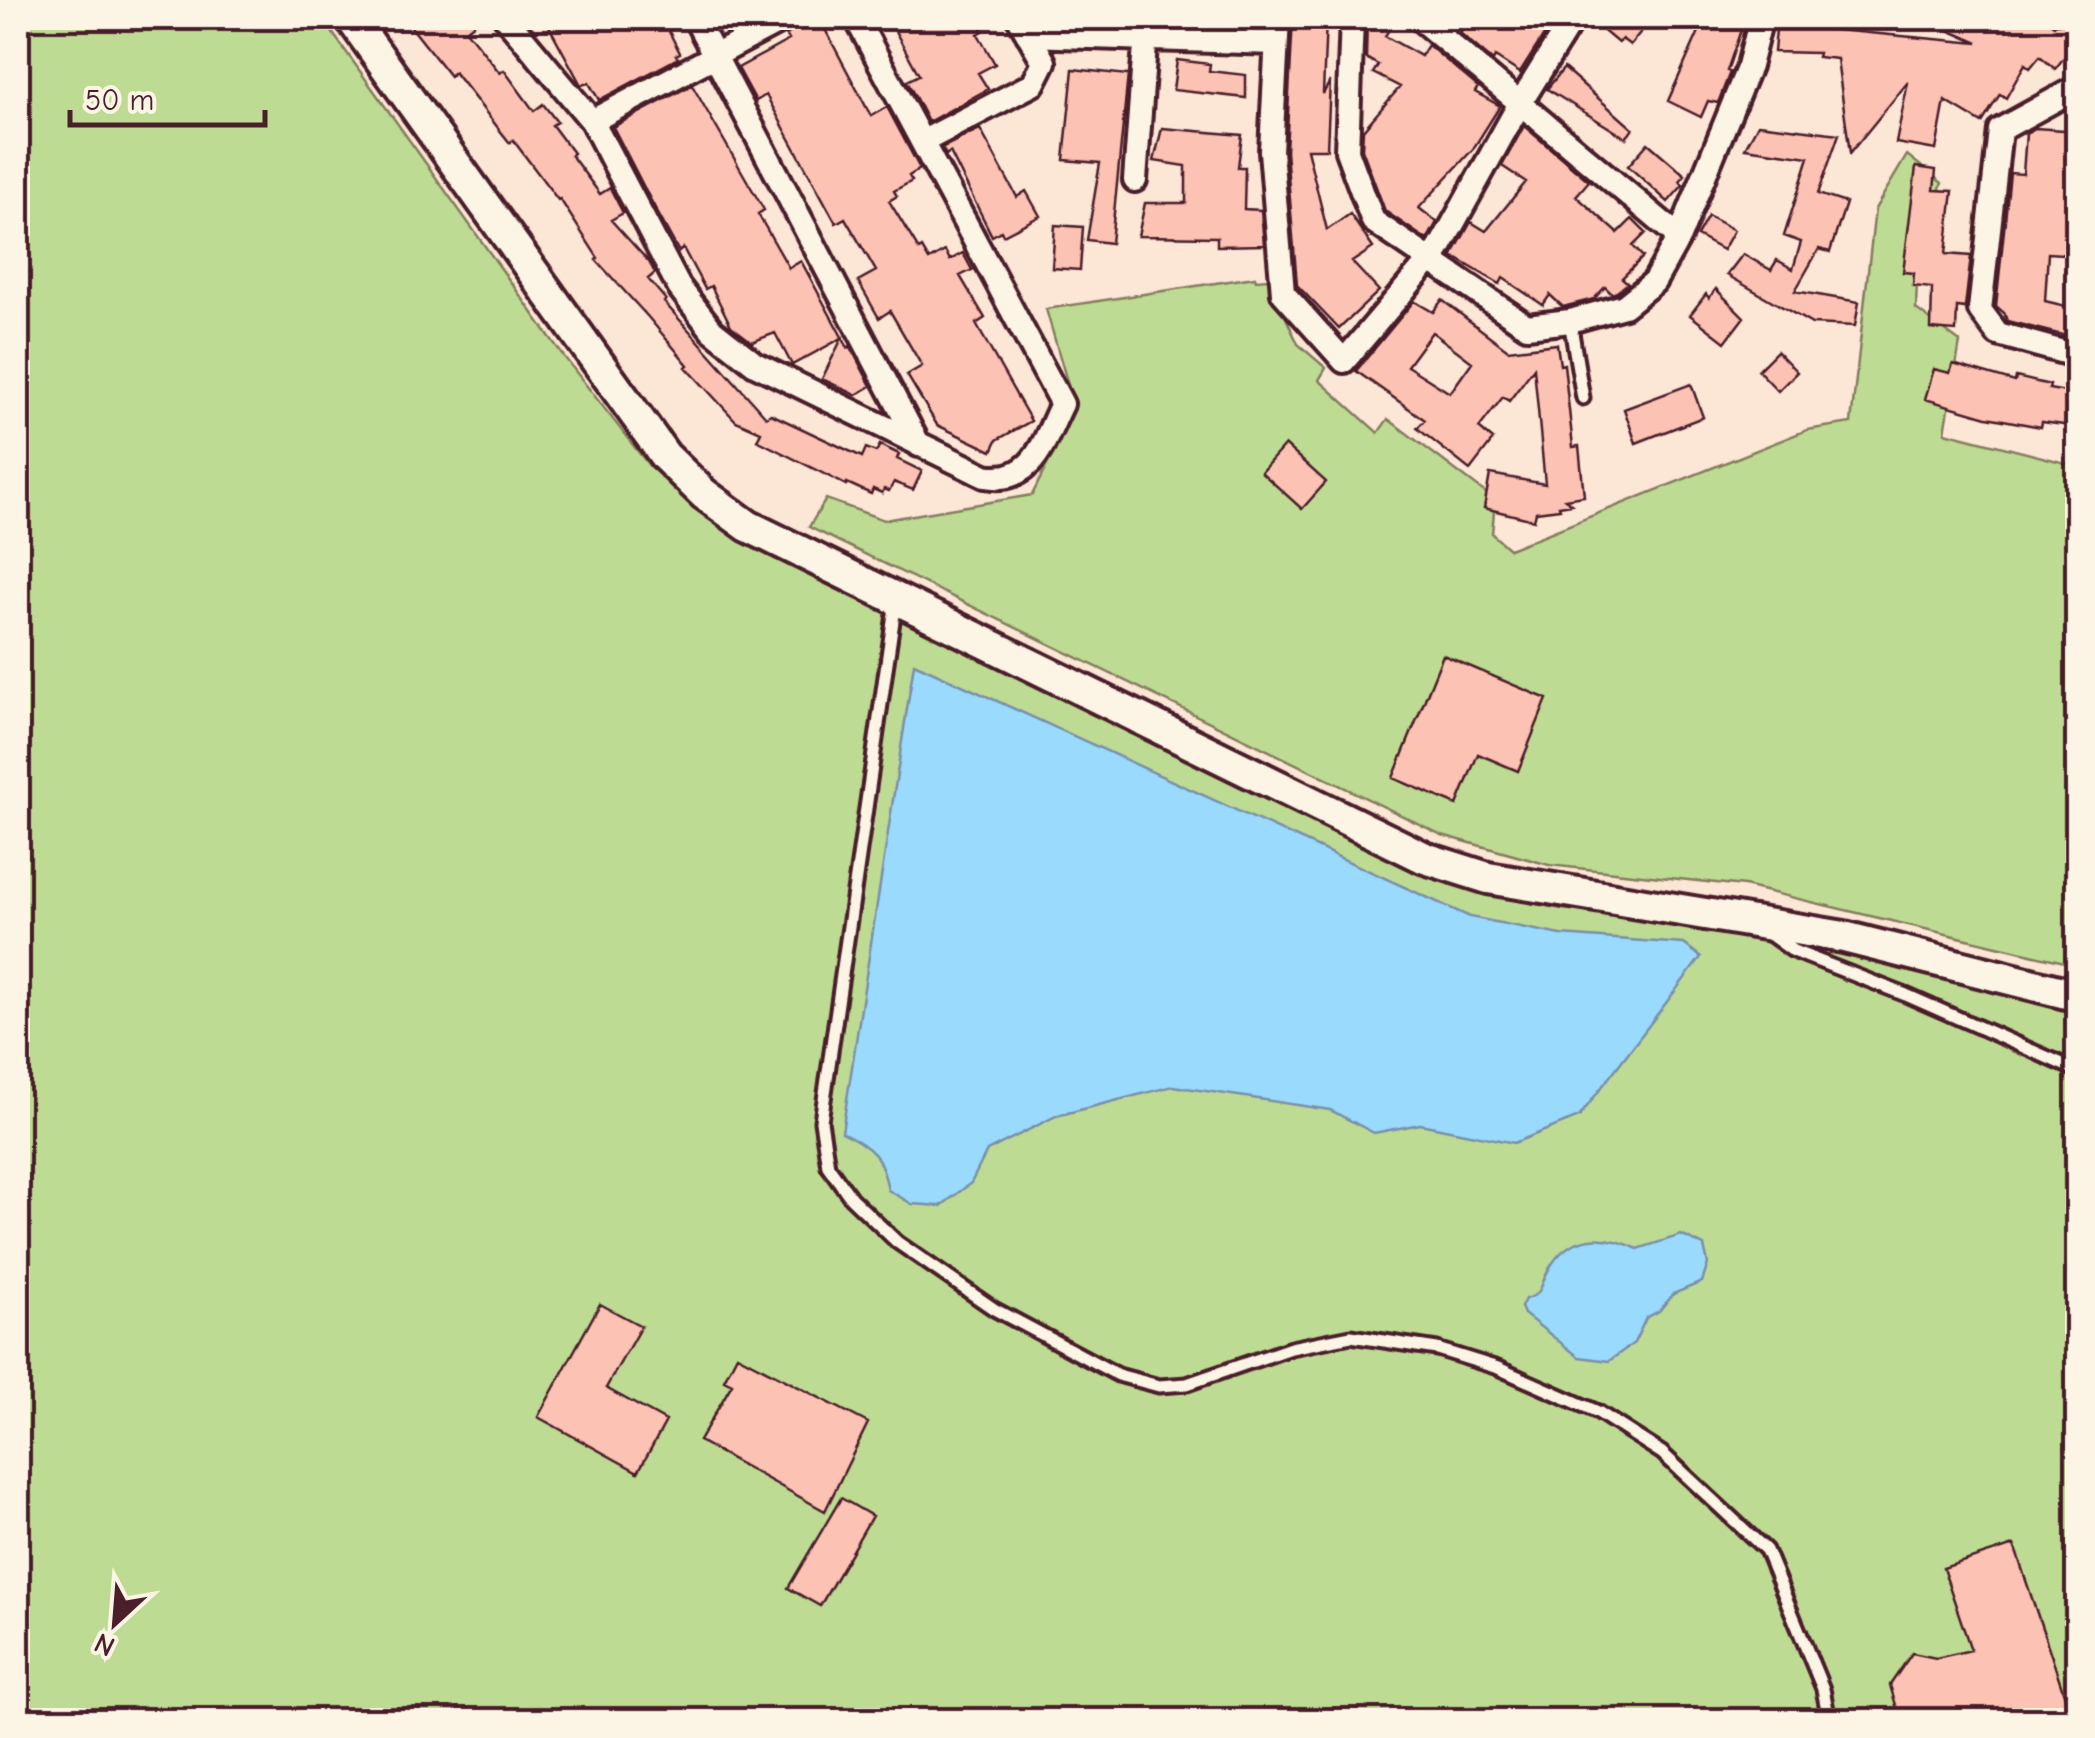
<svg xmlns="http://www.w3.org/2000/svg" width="2095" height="1738" font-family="'Comic Neue',sans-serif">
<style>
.green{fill:#bedb93;stroke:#847d5f;stroke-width:2.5}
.water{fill:#9adafc;stroke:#7a8fa8;stroke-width:2.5}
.building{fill:#fcc2b3;stroke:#4a1f2b;stroke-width:2.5;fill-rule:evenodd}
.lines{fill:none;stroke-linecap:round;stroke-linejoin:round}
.lane-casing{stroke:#4a1f2b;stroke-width:19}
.street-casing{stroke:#4a1f2b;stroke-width:30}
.secondary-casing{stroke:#4a1f2b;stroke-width:38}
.lane{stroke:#fcf5e5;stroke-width:11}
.street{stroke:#fcf5e5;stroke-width:22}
.secondary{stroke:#fcf5e5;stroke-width:30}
</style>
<rect width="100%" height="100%" fill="#fce6d6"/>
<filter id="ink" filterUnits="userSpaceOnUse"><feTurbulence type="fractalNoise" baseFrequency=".01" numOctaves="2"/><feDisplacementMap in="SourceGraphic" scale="20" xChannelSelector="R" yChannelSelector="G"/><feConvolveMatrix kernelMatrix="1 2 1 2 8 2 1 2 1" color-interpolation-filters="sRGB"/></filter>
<g filter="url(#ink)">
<path class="green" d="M18,18H322L562,354L650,467L718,524L809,572L1399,861L1474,891L1562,909L1678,922L1838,951L2063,1008L2077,1015V1720H18Z
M1907,155L1942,183L1918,251L1916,309L1960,342L1945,432L2077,466L2072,474L2078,482L2077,965L1744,886L1549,865L1442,835L809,527L826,499L884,520L1032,495L1075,409L1046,309L1255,277L1256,280L1268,279L1298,344L1326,368L1319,380L1378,433L1388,419L1495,500L1492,534L1509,549L1807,430L1851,423L1875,209Z"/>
<path class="water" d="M914,663L1470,917L1561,935L1684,944L1701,957L1579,1117L1514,1143L1420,1124L1374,1133L1330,1110L1173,1086L1056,1116L987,1151L971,1183L941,1206L912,1204L888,1190C881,1154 873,1149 842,1132Z
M1681,1235L1704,1246L1708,1264L1702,1282L1673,1294L1659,1311L1646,1318L1634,1343L1609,1361L1579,1357L1524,1314L1521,1307L1525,1299C1540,1295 1540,1290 1545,1277C1564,1234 1599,1231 1638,1249Z"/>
<path class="building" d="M404,18H481L466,30L500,73L504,70L534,111L543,104L557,122L552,125L573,153L571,155L600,194L610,188L623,213L611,220L649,262L655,273L648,279L666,300L664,302L766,417L771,414L862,457L866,448L876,452L880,445L899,454L897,459L922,471L913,490L894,482L889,491L884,489L882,493L873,489L871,494L847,483L846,485L757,440L761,432L736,421L686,367L688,365L648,317L596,260L598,258L560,199L558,200L513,140L510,143L454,72L450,76Z
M566,18H662L680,53L676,55L678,58L599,100L589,83L581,85L549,26Z
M815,18H819L871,116L887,107L920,169L909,176L912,181L894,191L897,196L889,201L919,250L922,248L929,260L945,251L950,260L963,253L972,270L960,276L985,318L976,324L1031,421L997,440L992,451L937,425L907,375L922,366L890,311L879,318L858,281L876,271L845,218L836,223L766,95L756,101L738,68L789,40L786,35Z
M888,18H975L983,31L978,34L995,64L978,73L988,89L928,122L907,81L919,75Z
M1293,18H1326L1323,94L1330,81L1327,149H1307L1327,230L1350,214L1373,248L1352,262L1379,291L1339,329L1297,285L1286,151Z
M1367,18H1396L1385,36L1421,56L1428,45L1478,87L1475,92L1500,106L1473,149L1419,208L1437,222L1427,240L1385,211L1362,149L1363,130L1400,87L1373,73L1378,65L1366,58Z
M1470,18H1523L1546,32L1520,73L1495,57L1493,61L1460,33Z
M1588,18H1652L1630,45L1622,39L1618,43Z
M1705,18H1745L1727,71L1730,72L1718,103L1708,101L1701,117L1668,101Z
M1777,18H1803L1804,27L1978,43L1921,18H2044L2054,25L2078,18V40L2055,69L2040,56L2030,68L2025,64L2006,98L2000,94L1982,123L1945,101L1936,150L1896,143L1908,82L1850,153L1837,59L1817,57L1818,53L1774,52Z
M1177,60L1210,64L1209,71L1246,75V98L1173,90Z
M1564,68L1633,129L1626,138L1547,89Z
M1073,69L1128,75L1111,243L1087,240L1100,163L1064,160Z
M692,85L764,210L758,214L789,268L801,261L848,348L850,346L871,386L856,395L822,379L842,338L792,365L775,333L752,342L731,326L711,286L705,289L683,248L679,252L649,197L613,127Z
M1758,124L1839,134L1818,194L1846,203L1830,252L1819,249L1795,291L1859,302L1855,326L1812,324L1727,275L1743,254L1771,270L1777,260L1793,269L1801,242L1784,236L1809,157L1745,148Z
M1524,126L1589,181L1576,196L1618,233L1632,219L1646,233L1633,246L1643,257L1622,278L1628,283L1617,292L1612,294L1605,287L1594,299L1563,307L1550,295L1543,305L1503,278L1500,284L1452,256L1471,222L1486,231L1526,182L1502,166Z
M1162,128L1242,135L1238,167H1245L1244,209L1261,210L1264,245L1217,246V237L1138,236L1145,203H1186V166L1154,161Z
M2035,128L2078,131V255L2048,253L2045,301L2078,309V339L2007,321L2004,313L1996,306L2010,173L2023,174L2026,133Z
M980,129L1017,197L1026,191L1040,216L1003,235L1001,231L992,236L950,152L946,155L942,148Z
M1648,143L1685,175L1680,181L1683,185L1668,202L1628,166Z
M1916,167L1936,170L1934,190L1953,191L1946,254L1971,256L1965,308L1957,307L1956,331L1931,329L1932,288L1913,286L1914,273L1903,272Z
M1708,216L1734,230L1723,250L1697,236Z
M1055,225L1083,227L1080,270L1052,268Z
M1716,289L1744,317L1725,342L1690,315L1706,294L1709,298Z
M1442,300L1508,350L1557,344L1560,365L1564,364L1573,447L1579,446L1584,496L1565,499L1572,504L1559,506L1560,509L1536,512L1534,520L1484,508L1490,474L1545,484L1534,368L1509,401L1503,397L1479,428L1493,440L1470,470L1417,428L1425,420L1356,371L1414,301L1433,312ZM1432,332L1472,362L1450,393L1407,366Z
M1777,351L1797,372L1778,391L1758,370Z
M1953,364L2015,382L2016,377L2050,385L2049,389L2078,394V427L2042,422L2041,427L1987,417L1925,399L1934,369L1950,373Z
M1691,384L1703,417L1636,443L1624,409Z
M1285,445L1326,482L1302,509L1261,472Z
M1443,655L1547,699L1518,771L1478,754L1457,805L1393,778Z
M600,1304L641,1326L606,1388L666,1421L638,1472L538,1417Z
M737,1355L868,1423L825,1511L699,1441L732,1384L724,1380Z
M841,1498L872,1516L820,1606L788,1588Z
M2014,1545L2073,1720H1922L1898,1712L1890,1685L1912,1653L1936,1658L1971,1650L1943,1568Z"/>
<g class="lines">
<g class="lane-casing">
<path id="lane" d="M1570,321L1583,398
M896,600L821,1121L828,1166L851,1198L897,1242L994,1309L1118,1375L1159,1386L1187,1384L1291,1348L1351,1336L1437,1349L1498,1368L1598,1412L1662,1453L1766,1550L1823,1689L1829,1720
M1771,935L1793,951L1906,995L2078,1071
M2078,1562V1565"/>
</g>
<g class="street-casing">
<path id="street" d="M506,18L592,121L679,287L712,330L755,364L985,476C1034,485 1044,440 1062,404L856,18
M695,18L919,445
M1278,18L1271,151L1283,293L1344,361L1439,249L1519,105L1573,18
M1352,18L1347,151L1373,221L1527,326L1570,321L1624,306L1654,282L1679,237L1749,66L1761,18
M1419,18L1679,237
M1028,35L1276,43
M2078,87L2000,130L1980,310L1998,334L2078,356
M592,121L786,18
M922,142L1033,84L1044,62L1019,18
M1135,180L1147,18"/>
</g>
<g class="secondary-casing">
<path id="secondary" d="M351,18L665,456L704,494L748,526L1425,858L1488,878L1844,937L2078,996"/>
</g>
<use href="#lane" class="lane"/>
<use href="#street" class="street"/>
<use href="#secondary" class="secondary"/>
</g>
</g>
<rect width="2095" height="1738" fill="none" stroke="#fcf5e5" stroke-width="60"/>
<rect x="30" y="30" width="2035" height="1678" fill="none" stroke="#4a1f2b" stroke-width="4" filter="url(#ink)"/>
<g transform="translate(115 1623) rotate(206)" stroke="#fcf5e5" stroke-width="8" paint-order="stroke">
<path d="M0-8L18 38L0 25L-18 38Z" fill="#4a1f2b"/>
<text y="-15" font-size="28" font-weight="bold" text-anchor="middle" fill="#4a1f2b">N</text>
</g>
<path d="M70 110v15h195v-15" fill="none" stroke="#4a1f2b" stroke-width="5"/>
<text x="85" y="110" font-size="30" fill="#4a1f2b" stroke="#fcf5e5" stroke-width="8" paint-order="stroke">50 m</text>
</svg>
